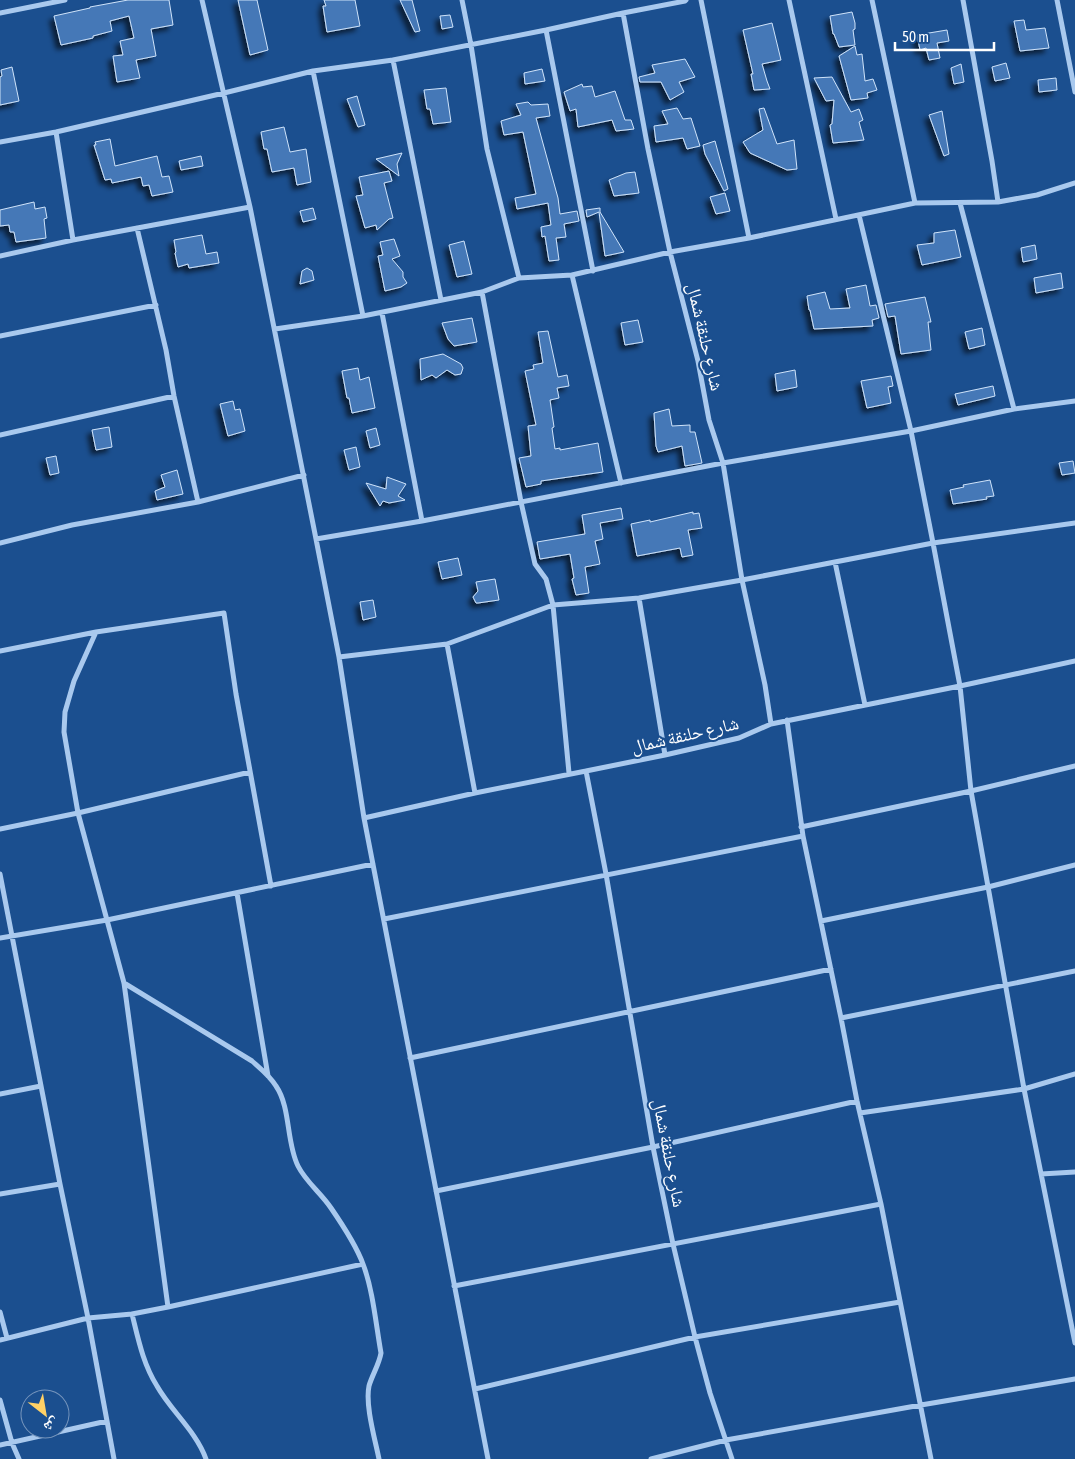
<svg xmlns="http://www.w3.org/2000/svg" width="1075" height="1459" font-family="'Asap Condensed','Noto Naskh Arabic',sans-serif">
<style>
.building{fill:#4478b7;stroke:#cfe3fa;filter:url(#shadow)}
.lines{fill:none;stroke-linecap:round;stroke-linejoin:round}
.minor{stroke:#a9c9ee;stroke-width:5}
.labels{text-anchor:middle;stroke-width:4;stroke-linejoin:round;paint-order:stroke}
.street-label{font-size:18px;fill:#fff;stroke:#1b4f8f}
</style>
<defs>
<filter id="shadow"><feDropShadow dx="-4.5" dy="4.5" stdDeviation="2.5" flood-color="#0009"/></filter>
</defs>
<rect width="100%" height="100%" fill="#1b4f8f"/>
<path class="building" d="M128,0H169L173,25L151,29L156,56L136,60L140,78L117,82L113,56L123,55L120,41L134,38L129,16L110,21L112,31L93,36V38L61,45L54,16L90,8V7Z
M238,0H257L268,50L250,55Z
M324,0H355L360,26L327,32L323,6H326Z
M400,0H412L420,31L415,32Z
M852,12L855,23V29L853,30L855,45L839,47L834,34H833L830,16Z
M450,15L453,27L442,29L440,16Z
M1024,20L1026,30L1045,28L1049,48L1020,51L1014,21Z
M772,23L781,60L762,64L767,81L770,89L754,90L751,74H753L743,30Z
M947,30L949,41L937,43L940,58L929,60L926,48L920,50L917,35Z
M855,46L857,55L862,54L865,81L873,79L877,90L867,93L868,98L851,100L839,56Z
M685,59L695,77L679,82L684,92L670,100L661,82H640L639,77L655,73L652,65Z
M1006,63L1010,78L995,81L992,67Z
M961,64L964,82L954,84L951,68Z
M12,67L19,101L0,105V77L2,76L1,70Z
M542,69L545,81L525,84L524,73Z
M832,77L851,112L859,109L863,120L859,122L864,140L833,143L830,125L832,124L834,100L826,101L814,78Z
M1056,78L1057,90L1039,92L1038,80Z
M582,84L583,87L592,86L595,97L615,91L625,120H631L634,129L616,131L612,120L578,127L576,109L570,111L564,92Z
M446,88L451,122L433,124L430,109H427L424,90Z
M357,96L365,125L358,127L347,99Z
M528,102L531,105L548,104L550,116L536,118L558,198L560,214L577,211L579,221L564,224L566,237L556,238L559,260L549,261L545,236L542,237L541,227L551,225L548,203L517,209L515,198L536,194L523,132L504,135L501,121L521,115L516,104Z
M677,108L683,119L691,118L700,146L687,149L683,138L656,142L654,126L668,124L662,111Z
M764,108L777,144L794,140L797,169L787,170L750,153L743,142L763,130L759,109Z
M942,111L949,154L944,156L929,115Z
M284,127L290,152L306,149L311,182L297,185L294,168L272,172L267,149H264L261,132Z
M110,139L115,166L157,156L162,177L169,176L173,192L152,196L149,185L143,186L141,177L112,183L111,179L105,180L94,145H96L95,142Z
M715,141L728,189L724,191L705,154L703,145Z
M402,153L397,164L399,176L376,159Z
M201,156L203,166L181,170L179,161Z
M389,171L392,181L384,183L393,218L389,219L377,230L376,225L365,228L356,196L363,195L359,177Z
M635,172L639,193L614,196L609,180L626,173Z
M725,193L730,211L716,214L710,197Z
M34,202L35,209L45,207L47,218L44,219L46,238L16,242L14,232H10L9,225L0,226V210Z
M313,208L316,219L303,222L300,211Z
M600,208V212L624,252L605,256L599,212L587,217L586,210Z
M955,230L961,257L922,265L917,245L934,243V233Z
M202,235L206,254L217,252L219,263L189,268L188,264L178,267L175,253L176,252L174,240Z
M394,239L400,256L392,259L403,272V277L407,283L401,287L385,291L378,256L383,255L380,242Z
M464,241L472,274L457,277L449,245Z
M1035,245L1037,259L1023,262L1021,248Z
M307,268L312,271L314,280L300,284L302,271Z
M1061,273L1063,288L1036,293L1034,278Z
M866,285L870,306L876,305L879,318L872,320L873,326L814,329L810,310H809L807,296L825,292L830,309L850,308L846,289Z
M925,297L931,322H928L931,350L901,354L895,316L888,317L885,304Z
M472,318L477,342L454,346L448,339L442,323Z
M638,320L643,342L625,345L621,323Z
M982,328L985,345L969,349L965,332Z
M548,331L558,377L567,375L569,386L557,388L559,398L550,400L554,427L552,428L555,449L560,448V450L598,443L603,472L541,481V484L526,487L519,458L531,456L528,426L536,425L525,371L534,369L533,365L543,363L538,332Z
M443,354L461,364L463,368L461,374L455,375L447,370L436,378L432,375L421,380L420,359Z
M358,368L360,380L369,377L375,408L352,413L349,398H347L342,371Z
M795,370L797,387L777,391L775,374Z
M891,376L893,386L888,387L891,403L867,408L861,381Z
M993,386L995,396L958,405L955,394Z
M233,401L235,410L240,409L245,431L228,436L220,404Z
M669,409L672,426L690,425V432H695L702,463L685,466L682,446L658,452L656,446L654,413Z
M109,427L112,447L96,450L92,430Z
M376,428L380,445L370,448L366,431Z
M356,447L360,467L349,470L344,450Z
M56,456L59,473L50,475L46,458Z
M1073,461L1075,473L1062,475L1059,463Z
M177,470L183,494L157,500L155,491L165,487L161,475Z
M387,477L406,484L398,496L405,500L389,503L383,501L380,506L366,483L386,489Z
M990,480L994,496L986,497L987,499L953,504L950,490L964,487L963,485Z
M621,508L623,519L600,523L603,539L595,541L600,564L585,567L589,593L576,595L572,579L574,578L570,554L540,559L537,542L585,534L582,515Z
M693,512V514L699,513L702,528L688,530L693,555L682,557L680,548L637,556L631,524L650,520V522Z
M458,558L462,575L442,579L438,562Z
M495,579L499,600L478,603H476L473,597L478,591L476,582Z
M373,600L376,617L363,620L360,602Z"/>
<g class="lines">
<path class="minor" d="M202,0L250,207L316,539L339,657L364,818L488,1459
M462,0L471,45L487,149L519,278
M686,0L685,1L623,13L648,149L670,252L698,361L709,420L723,463L742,580L765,685L771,724L739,738L665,755L586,771L606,874L653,1147L673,1244L695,1337L710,1393L732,1459
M701,0L749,238
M789,0L836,219
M872,0L915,203
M963,0L992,161L998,202
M1057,0L1075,92
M0,13L65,0
M546,30L593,271
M393,60L441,300
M313,71L363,316
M56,132L73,240
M0,142L56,132L224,93L313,71L393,60L546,30L623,13
M960,203L1014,409
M859,215L911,431L933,543L960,686L971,791L1024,1089L1075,1343
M137,228L166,350L174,396L198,502
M0,256L73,240L250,207
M572,275L621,483
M482,292L521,502L535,564L546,579L553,605L569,773
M382,313L422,521
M275,329L363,316L482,292L519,278L572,275L670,252L749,238L915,203L998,202L1037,195L1075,183
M0,336L156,305
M0,435L174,396
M316,539L422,521L723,463L911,431L1014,409L1075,401
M0,543L72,525L198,502L304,475
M835,562L865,705
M639,598L665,755
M96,632L74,681L65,712L64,732L78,813L124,983L168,1307
M447,644L475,793
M0,651L96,632L224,613L236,694L271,886
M339,657L447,644L553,605L639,598L742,580L933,543L1075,523
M787,720L803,836L841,1018L857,1101L881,1204L931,1459
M771,724L960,686L1075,661
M364,818L475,793L586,771
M801,827L971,791L1075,766
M0,829L78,813L250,772
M0,874L60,1184L88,1318L114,1459
M237,893L268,1076
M384,919L803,836
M821,921L988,887L1075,865
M0,938L107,920L373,864
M124,983L252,1061C261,1069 270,1076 276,1086C291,1108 286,1142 298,1166C306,1182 321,1193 331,1208C342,1224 356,1245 363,1264C373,1290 376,1325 381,1353C379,1365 372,1375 369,1386C365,1405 375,1439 379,1459
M841,1018L1075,971
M410,1058L831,969
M0,1094L41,1086
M860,1113L1024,1089L1075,1074
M1041,1174L1075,1172
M436,1191L653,1147L857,1101
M0,1194L60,1184
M454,1286L881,1204
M0,1312L7,1338
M132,1314C138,1338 143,1364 157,1386C171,1411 196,1431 206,1459
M0,1340L88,1318L132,1314L168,1307L363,1264
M475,1389L695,1337L900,1302
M0,1400L12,1443L19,1459
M0,1445L107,1421
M651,1459L726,1440L921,1405L1075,1379"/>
</g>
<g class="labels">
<g class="street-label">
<text transform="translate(705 337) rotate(77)" y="6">شارع حلنقة شمال</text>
<text transform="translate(685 735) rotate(-13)" y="6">شارع حلنقة شمال</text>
<text transform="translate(669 1153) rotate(79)" y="6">شارع حلنقة شمال</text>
</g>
</g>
<g transform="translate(45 1414) rotate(149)"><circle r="24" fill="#1b4f8f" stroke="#7695bc"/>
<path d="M0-4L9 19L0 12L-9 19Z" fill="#ffd166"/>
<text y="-8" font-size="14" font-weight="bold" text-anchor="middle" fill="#ffffff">ش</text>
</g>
<path d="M895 42v8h99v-8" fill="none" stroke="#ffffff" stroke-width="2.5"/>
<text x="902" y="42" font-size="15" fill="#ffffff" stroke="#1b4f8f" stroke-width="4" paint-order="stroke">50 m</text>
</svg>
